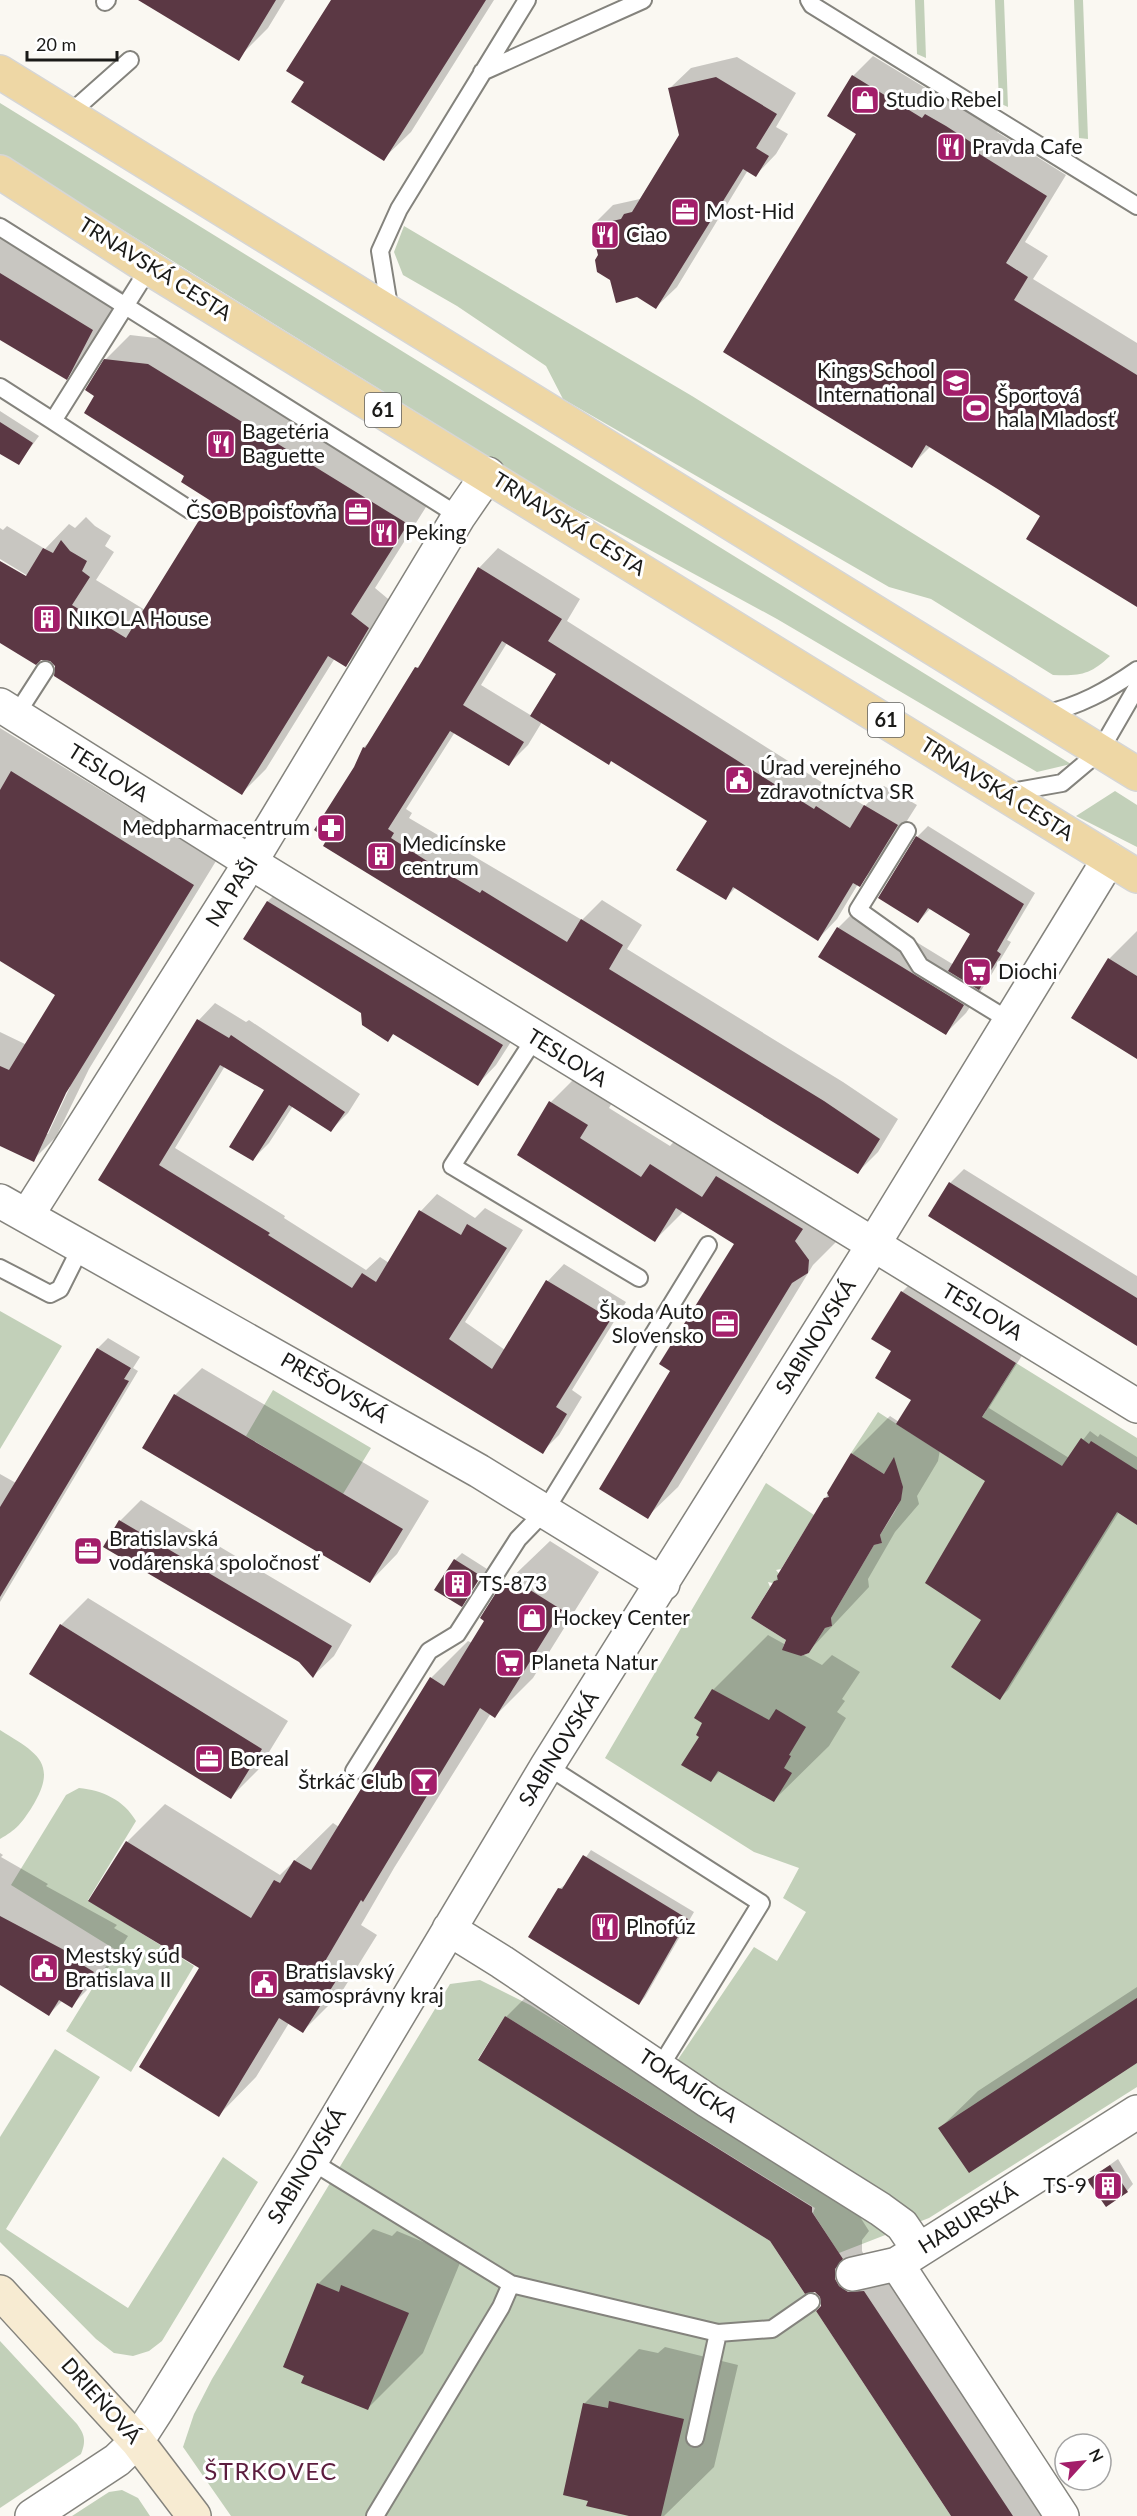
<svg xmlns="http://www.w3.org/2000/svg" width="1137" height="2516" font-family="Lato,sans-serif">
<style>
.green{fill:#c2d0b9}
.shadow{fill:#0003;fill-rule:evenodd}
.building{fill:#5b3844}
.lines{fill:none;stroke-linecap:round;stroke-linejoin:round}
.lane-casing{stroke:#84837d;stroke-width:20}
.street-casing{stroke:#84837d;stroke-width:36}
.secondary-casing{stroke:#84837d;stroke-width:36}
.primary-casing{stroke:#d6d6d5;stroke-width:36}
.lane{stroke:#fff;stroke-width:16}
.street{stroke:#fff;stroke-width:33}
.secondary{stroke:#f7ebd2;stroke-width:33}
.primary{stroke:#eed7a5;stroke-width:33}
.labels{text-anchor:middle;stroke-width:6;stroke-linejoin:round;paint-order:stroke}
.shield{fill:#fff;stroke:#5f5f5d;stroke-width:1.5}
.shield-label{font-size:20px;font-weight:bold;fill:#1a1a18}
.poi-label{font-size:21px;fill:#1a1a18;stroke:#fff;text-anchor:start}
.street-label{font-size:21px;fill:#1a1a18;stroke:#fff}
.quarter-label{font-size:24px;letter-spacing:1.5px;fill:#5c1d3e;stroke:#fff}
</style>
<rect width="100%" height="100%" fill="#faf8f2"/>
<path class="green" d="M915,0H924L926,58L917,54Z
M995,0H1004L1008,107L999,103Z
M1074,0H1083L1088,139L1079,138Z
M0,103L1071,764L1037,772L777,619L560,501L0,154Z
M404,226L692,396L1110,656C1090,675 1080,676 1053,675L931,599L889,587L563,399L546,366L457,306L403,275L394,252Z
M1115,791L1137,805V847L1076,816Z
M0,1311L62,1346L0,1449Z
M1016,1363L1137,1438V2087L929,2218L839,2253L813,2213L815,2208L505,2016L478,2059L770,2241L951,2516H231L183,2447L194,2414L212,2379L450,1984L480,1980L530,2005L660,2086L754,1947L777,1961L806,1912L783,1898L799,1868L754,1852L605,1758L766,1483L814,1515L781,1569L776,1570L782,1577L777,1584L768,1582L770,1587L751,1618L786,1640L783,1647L801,1656L809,1653L825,1628L832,1626L831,1618L874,1545L882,1543L880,1535C891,1517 914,1491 895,1471L884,1474L851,1453L878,1412L954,1461L986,1411L953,1390L1000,1389Z
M273,1390L371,1448L343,1494L246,1436Z
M0,1730C37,1753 59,1763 32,1807C22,1823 16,1830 0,1839Z
M79,1788C102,1790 124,1800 136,1821L88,1900L194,1966L131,2072L66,2031L116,1950L11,1885L66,1795Z
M55,2049L100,2077L6,2229L128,2308L223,2157L258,2182L162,2341L149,2351L133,2356L114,2353L96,2339L0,2242V2137Z
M0,2341L77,2424C85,2435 86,2441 81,2454L0,2508Z
M122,2490L138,2498L150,2516H72L109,2492Z"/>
<path class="shadow" d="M143,0H285L268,28L241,55Z
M333,0H494L411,132L383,159L306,82Z
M873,56L942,98L946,94L999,127L997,132L1066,175L1025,242L1048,256L1033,279L1137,343V605L1043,515L931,446L911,466L858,134L853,76Z
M737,57L796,93L776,127L788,134L776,154L756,175L748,170L677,287L656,307L611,279L600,256L592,226L613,205L640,199L681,135L670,88L691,68Z
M0,216L127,294L102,342L66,378L0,337Z
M130,335L173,340L431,499L375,588L393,603L370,641L346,665L335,658L266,769L242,793L51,659L0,641V563L31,581L33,579L0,559V528L3,530L7,526L45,549L69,524L75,528L86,517L95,526L111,536L105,546L114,552L96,580L145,610L213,500L96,396L105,360Z
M0,411L39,436L19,463L0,452Z
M498,548L580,599L567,621L834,790L836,788L865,806L884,786L917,805L879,865L858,884L837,919L818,939L736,887L726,898L709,820L612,760L542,722L528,745L508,765L455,732L406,809L412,813L409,818L582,920L602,900L642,925L627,949L843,1082L898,1119L878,1152L858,1172L325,845L364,747L373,739L417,668L424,660L479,568ZM507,643L558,674L532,716L481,685Z
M0,728L216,861L89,1069L56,1137L33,1160L0,1144V1032L27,1045L57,994L0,959ZM68,1086L70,1087L48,1134H45Z
M928,826L1035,893L1007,940L1011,942L990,977L966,1013L945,1034L820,957L838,928L859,907L954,965L972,934L931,908L918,922L917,837Z
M287,883L521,1026L496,1065L478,1084L394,1033L388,1040L362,1012L246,938L268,901Z
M1137,931V1057L1073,1017L1109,959Z
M215,1003L246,1022L249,1020L360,1094L348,1113L331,1130L293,1106L269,1143L252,1160L266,1089L225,1066L175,1148L285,1216L284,1218L366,1270L380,1257L389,1263L421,1211L437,1194L475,1218L485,1208L523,1230L465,1322L505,1350L548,1281L564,1264L626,1302L572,1390L582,1397L559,1435L542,1452L100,1180L199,1020Z
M581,1072L617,1094L609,1108L670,1146L681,1134L729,1165L747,1146L832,1198L825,1210L837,1241L813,1265L678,1487L647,1517L672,1371L736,1244L684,1211L655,1240L551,1102Z
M964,1169L1137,1276V1344L950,1183Z
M910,1284L1023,1354L989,1408L1069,1458L1090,1431L1098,1437L1100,1434L1137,1457V1523L1119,1512L1008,1690L1000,1698L983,1619L987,1480L940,1450L938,1461L917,1496L919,1504L895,1532L868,1579L869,1587L808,1652L802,1654L822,1665L832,1655L860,1672L842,1699L845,1701L837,1712L846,1718L829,1746L774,1800L720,1771L711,1781L701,1737L705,1723L696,1718L713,1690L768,1635L786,1645L788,1640L775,1582L852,1454L890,1416L899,1422L913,1399L893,1350L902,1292Z
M108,1338L140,1357L133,1368L138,1371L0,1602V1474L16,1483L98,1348Z
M202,1368L429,1501L397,1554L370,1582L175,1395Z
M141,1500L352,1625L334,1656L313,1676L300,1661L120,1521Z
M550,1541L599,1572L533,1678L495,1716L491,1713L394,1868L361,1925L377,1935L341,1993L303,2031L289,2023L256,2077L219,2115L201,1968L90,1900L127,1842L165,1804L280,1875L333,1823L339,1827L431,1678L468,1641L472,1643L486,1621L500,1589Z
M462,1553L487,1569L461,1605L455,1560Z
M88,1598L288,1721L258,1770L231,1797L31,1673L61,1625Z
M591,1850L694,1912L645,1997L639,2004L559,1889L568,1883Z
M0,1853L3,1855L1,1857L48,1884L46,1886L117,1925L114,1928L128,1936L106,1971L71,2006L62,2001L49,2014L0,1984Z
M1137,1987V2062L940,2128L978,2091Z
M533,1990L839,2184L869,2231L862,2240V2251L866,2259L892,2264L1057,2516H953L822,2306L821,2296L771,2240L506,2017Z
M1118,2159L1133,2184L1127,2191L1089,2180Z
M373,2229L392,2236L397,2231L462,2258L423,2353L368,2408L305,2375L318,2284Z
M665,2347L738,2365L714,2467L664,2516H635L589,2499L585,2403L639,2349L658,2353Z"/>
<path class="building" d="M138,0H276L239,61Z
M331,0H486L384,161L291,102L304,82L286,71Z
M852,75L922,118L925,114L946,126L980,148L978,153L1047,196L1006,263L1028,277L1014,300L1137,375V607L1026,539L1040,516L996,488L926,445L912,468L723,352L856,134L827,116Z
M716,77L777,114L756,148L769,156L756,177L743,169L656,309L637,297L616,303L610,280L597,272L595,260L598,255L591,226L621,219L624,214L632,212L679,135L668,88Z
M0,273L93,330L67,380L0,340Z
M104,359L148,364L408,524L351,614L369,628L346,667L328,656L242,795L54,676L55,666L50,661L41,660L36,665L0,643V561L26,576L43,548L53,553L61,540L70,551L87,561L82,571L90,577L72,605L126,638L211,501L181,482L184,476L84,413L94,396L85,390Z
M0,422L33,443L19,465L0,454Z
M478,567L562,619L548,641L814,809L816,806L850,828L864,805L898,825L860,887L853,883L818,941L733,887L726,900L676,870L707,821L611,761L609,765L530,716L556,674L502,641L463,705L524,742L509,766L450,731L388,829L394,833L391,838L438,868L480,893L482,890L567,942L581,919L623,945L609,969L824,1101L880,1139L858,1174L323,846L327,839L314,830L354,767L363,747L365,748L415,667L418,668Z
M11,771L194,885L66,1093L34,1162L0,1146V1066L9,1070L55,995L0,961V790Z
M916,836L1024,904L997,951L1001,954L979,990L948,971L970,934L928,908L918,923L878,898Z
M267,901L503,1045L478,1086L393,1034L388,1042L362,1025L361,1013L243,939Z
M837,927L964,1005L946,1035L818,957Z
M1108,958L1137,976V1059L1071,1018Z
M197,1019L229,1038L231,1035L345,1112L331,1132L289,1105L253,1161L229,1147L264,1090L220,1065L159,1165L270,1233L268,1235L352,1288L362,1273L376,1282L419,1210L461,1235L467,1224L507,1248L449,1339L492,1369L546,1280L611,1319L556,1407L567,1414L543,1454L98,1180Z
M549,1101L588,1125L580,1138L641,1177L650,1164L702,1197L716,1176L803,1229L795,1241L809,1260L808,1273L792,1283L648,1519L599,1489L670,1371L659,1364L734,1244L676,1208L655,1242L517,1155Z
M949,1182L1137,1298V1346L928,1216Z
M901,1291L1016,1363L982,1417L1062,1466L1081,1438L1089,1444L1091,1441L1137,1470V1525L1117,1512L1000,1700L951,1667L981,1620L925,1583L985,1481L896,1424L911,1400L875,1378L891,1351L871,1339Z
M97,1348L131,1368L124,1379L129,1381L0,1597V1507Z
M174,1394L403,1529L370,1583L142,1448Z
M851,1453L884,1474L894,1457L903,1487L901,1500L880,1535L882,1543L874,1545L831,1618L832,1626L825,1628L809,1653L801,1656L782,1650L786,1640L751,1618L774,1581L778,1580L777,1576L824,1498L829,1497L827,1493Z
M119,1520L332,1646L313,1678L299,1662L103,1547Z
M454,1559L481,1576L462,1607L434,1590Z
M511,1578L562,1610L495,1718L480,1708L363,1902L361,1900L324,1963L341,1973L303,2033L279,2018L219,2117L139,2067L199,1968L88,1901L126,1841L251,1918L274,1880L280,1883L294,1860L311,1870L430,1677L444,1686L484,1621L480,1618L499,1588L503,1590Z
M60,1624L262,1749L231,1799L29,1674Z
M712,1689L769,1720L776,1709L806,1727L789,1755L791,1756L784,1768L792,1773L774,1802L718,1771L711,1782L681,1765L699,1737L696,1735L702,1723L694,1718Z
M583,1855L688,1919L639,2005L528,1937L558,1888L562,1889Z
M0,1916L83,1960L81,1964L94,1972L72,2008L59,2000L49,2016L0,1985Z
M1137,1998V2063L969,2173L938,2128Z
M505,2016L812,2207V2212L843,2259L835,2269V2279L839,2286L848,2292L864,2291L1013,2516H951L816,2311L821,2306L820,2297L815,2292L805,2294L770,2241L478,2060Z
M1110,2165L1128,2192L1106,2207L1087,2180Z
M317,2283L339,2292L341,2285L409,2313L368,2410L301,2383L304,2376L283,2367Z
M609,2401L684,2419L661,2516H629L586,2506L588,2501L563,2495L583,2403L608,2408Z"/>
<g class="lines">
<g class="lane-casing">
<path id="lane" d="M809,0L812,5L1137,206
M105,2L107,0
M482,72L643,0
M68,115L130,60
M0,227L459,516
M149,268L53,421L190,510
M390,312L380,251L399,209L527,0
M0,387L53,421
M1044,714C1079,706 1107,691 1137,670
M16,715L45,670
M1006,793L1062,783L1100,751L1137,687
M907,831L858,910L907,945L920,966L1010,1021
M535,1038L452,1166L639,1278
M0,1268L50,1294L60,1289L82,1245
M547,1766L761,1903L660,2067
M354,1771L429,1651L457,1634L518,1539L545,1511L708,1245
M311,2161L511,2284L718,2333
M695,2438L718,2333L772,2329L811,2302
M375,2516L501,2307L511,2284"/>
</g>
<g class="street-casing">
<path id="street" d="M0,705L266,872L1137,1406
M0,1201L479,1471L663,1584
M28,1214L250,863L459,516L488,474
M449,1929L502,1962L708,2101L880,2209L902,2225L919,2250
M897,2264L1062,2516
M853,2274L897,2264L1137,2112
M32,2516L117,2460L137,2441L157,2410L311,2161L547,1766L862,1263L1109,859"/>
</g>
<g class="secondary-casing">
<path id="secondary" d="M0,2292L137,2441L194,2516"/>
</g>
<g class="primary-casing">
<path id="primary" d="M0,72L1137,774
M0,172L149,268L1137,876"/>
</g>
<use href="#lane" class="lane"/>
<use href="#street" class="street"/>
<use href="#secondary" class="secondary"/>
<use href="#primary" class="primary"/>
</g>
<defs>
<g id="shop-square" transform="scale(1.5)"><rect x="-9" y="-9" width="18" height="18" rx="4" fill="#a31e6a" stroke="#fff"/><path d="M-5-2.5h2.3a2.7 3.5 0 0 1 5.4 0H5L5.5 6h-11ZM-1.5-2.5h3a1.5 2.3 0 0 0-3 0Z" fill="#fff"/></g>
<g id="restaurant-square" transform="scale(1.5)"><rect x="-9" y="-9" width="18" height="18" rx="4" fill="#a31e6a" stroke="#fff"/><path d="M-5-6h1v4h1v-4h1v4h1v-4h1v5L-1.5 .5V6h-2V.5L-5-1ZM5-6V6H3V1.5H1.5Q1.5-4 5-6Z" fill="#fff"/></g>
<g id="office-square" transform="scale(1.5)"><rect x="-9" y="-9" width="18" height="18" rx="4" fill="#a31e6a" stroke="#fff"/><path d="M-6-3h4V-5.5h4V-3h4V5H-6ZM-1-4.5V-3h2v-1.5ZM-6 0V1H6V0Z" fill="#fff"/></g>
<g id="school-square" transform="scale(1.5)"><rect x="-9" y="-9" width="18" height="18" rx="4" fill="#a31e6a" stroke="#fff"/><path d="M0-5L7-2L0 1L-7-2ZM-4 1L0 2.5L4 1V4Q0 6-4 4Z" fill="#fff"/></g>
<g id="stadium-square" transform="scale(1.5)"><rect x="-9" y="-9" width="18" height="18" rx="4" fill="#a31e6a" stroke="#fff"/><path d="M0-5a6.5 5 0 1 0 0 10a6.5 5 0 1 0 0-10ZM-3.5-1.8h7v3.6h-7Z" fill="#fff"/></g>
<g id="building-square" transform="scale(1.5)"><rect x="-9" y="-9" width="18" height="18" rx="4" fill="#a31e6a" stroke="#fff"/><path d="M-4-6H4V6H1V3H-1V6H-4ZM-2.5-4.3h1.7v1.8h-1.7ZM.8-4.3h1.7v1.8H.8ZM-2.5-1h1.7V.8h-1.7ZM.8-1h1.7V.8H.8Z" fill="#fff"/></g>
<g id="civic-square" transform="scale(1.5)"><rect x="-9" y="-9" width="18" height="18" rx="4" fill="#a31e6a" stroke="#fff"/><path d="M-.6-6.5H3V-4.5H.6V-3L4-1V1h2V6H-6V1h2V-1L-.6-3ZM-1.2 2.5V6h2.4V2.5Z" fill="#fff"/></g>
<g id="pharmacy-square" transform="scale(1.5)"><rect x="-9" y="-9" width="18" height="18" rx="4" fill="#a31e6a" stroke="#fff"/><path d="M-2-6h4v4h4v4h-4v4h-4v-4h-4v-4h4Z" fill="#fff"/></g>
<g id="supermarket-square" transform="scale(1.5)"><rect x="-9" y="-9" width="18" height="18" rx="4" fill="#a31e6a" stroke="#fff"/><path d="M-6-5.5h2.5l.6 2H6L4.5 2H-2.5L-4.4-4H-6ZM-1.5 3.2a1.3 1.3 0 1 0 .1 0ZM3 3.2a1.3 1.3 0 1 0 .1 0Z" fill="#fff"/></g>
<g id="bar-square" transform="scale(1.5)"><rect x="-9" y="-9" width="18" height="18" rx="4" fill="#a31e6a" stroke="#fff"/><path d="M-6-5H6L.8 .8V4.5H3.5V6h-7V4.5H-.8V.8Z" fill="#fff"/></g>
</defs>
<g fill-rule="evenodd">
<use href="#shop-square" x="865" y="100"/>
<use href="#restaurant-square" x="951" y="147"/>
<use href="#office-square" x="685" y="212"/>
<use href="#restaurant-square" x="605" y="235"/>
<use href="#school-square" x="956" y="383"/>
<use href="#stadium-square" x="976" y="408"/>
<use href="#restaurant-square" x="221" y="444"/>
<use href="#office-square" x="358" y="512"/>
<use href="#restaurant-square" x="384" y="533"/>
<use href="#building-square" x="47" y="619"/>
<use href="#civic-square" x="739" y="780"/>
<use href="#pharmacy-square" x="331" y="828"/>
<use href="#building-square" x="381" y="856"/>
<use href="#supermarket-square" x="977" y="972"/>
<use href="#office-square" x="725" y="1324"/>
<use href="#office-square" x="88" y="1551"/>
<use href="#building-square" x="458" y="1584"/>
<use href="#shop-square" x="532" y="1618"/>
<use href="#supermarket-square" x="510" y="1663"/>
<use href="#office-square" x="209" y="1759"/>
<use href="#bar-square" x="424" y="1782"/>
<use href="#restaurant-square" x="605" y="1927"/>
<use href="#civic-square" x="44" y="1968"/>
<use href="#civic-square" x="264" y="1984"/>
<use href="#building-square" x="1108" y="2186"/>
</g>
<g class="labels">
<g class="shield">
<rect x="365" y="393" width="36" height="34" rx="4.5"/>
<rect x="868" y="703" width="36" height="34" rx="4.5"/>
</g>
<g class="shield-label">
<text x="383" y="417">61</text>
<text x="886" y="727">61</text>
</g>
<g class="poi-label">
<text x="886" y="107">Studio Rebel</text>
<text x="972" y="154">Pravda Cafe</text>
<text x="706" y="219">Most-Hid</text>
<text x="626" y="242">Ciao</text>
<text x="935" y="378" text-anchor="end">Kings School<tspan x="935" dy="24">International</tspan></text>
<text x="997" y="403">Športová<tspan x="997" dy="24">hala Mladosť</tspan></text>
<text x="242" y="439">Bagetéria<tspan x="242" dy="24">Baguette</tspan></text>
<text x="337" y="519" text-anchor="end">ČSOB poisťovňa</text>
<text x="405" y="540">Peking</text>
<text x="68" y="626">NIKOLA House</text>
<text x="760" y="775">Úrad verejného<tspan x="760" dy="24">zdravotníctva SR</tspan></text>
<text x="310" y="835" text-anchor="end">Medpharmacentrum</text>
<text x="402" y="851">Medicínske<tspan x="402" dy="24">centrum</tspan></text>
<text x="998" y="979">Diochi</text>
<text x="704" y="1319" text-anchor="end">Škoda Auto<tspan x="704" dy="24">Slovensko</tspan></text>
<text x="109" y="1546">Bratislavská<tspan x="109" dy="24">vodárenská spoločnosť</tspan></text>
<text x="479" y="1591">TS-873</text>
<text x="553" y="1625">Hockey Center</text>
<text x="531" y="1670">Planeta Natur</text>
<text x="230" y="1766">Boreal</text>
<text x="403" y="1789" text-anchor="end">Štrkáč Club</text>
<text x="626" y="1934">Plnofúz</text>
<text x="65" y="1963">Mestský súd<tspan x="65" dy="24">Bratislava II</tspan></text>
<text x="285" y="1979">Bratislavský<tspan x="285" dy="24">samosprávny kraj</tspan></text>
<text x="1087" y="2193" text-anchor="end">TS-9</text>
</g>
<g class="street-label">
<text transform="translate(155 269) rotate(32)" y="7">TRNAVSKÁ CESTA</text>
<text transform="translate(569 524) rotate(32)" y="7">TRNAVSKÁ CESTA</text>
<text transform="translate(108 773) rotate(32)" y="7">TESLOVA</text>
<text transform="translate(997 789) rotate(32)" y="7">TRNAVSKÁ CESTA</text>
<text transform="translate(232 892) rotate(-58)" y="7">NA PAŠI</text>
<text transform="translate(567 1058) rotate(32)" y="7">TESLOVA</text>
<text transform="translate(982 1312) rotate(31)" y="7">TESLOVA</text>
<text transform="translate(816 1337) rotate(-58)" y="7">SABINOVSKÁ</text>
<text transform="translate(334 1388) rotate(30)" y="7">PREŠOVSKÁ</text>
<text transform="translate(559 1749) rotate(-58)" y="7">SABINOVSKÁ</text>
<text transform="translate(688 2086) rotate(34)" y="7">TOKAJÍCKA</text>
<text transform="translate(307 2166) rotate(-59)" y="7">SABINOVSKÁ</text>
<text transform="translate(968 2219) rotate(-32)" y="7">HABURSKÁ</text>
<text transform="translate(101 2401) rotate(48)" y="7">DRIEŇOVÁ</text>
</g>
<g class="quarter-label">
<text x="271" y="2480">ŠTRKOVEC</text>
</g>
</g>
<g transform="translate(1083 2462) rotate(63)"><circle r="28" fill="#ffffff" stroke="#a3a3a3" stroke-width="1.5"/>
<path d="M0-4.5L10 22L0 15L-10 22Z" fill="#a31e6a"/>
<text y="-9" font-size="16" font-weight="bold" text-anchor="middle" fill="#1a1a18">N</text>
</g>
<path d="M27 51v9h90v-9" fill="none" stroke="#1a1a18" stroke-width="3"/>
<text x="36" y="51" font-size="18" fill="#1a1a18" stroke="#ffffff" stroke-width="4.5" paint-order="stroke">20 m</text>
</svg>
